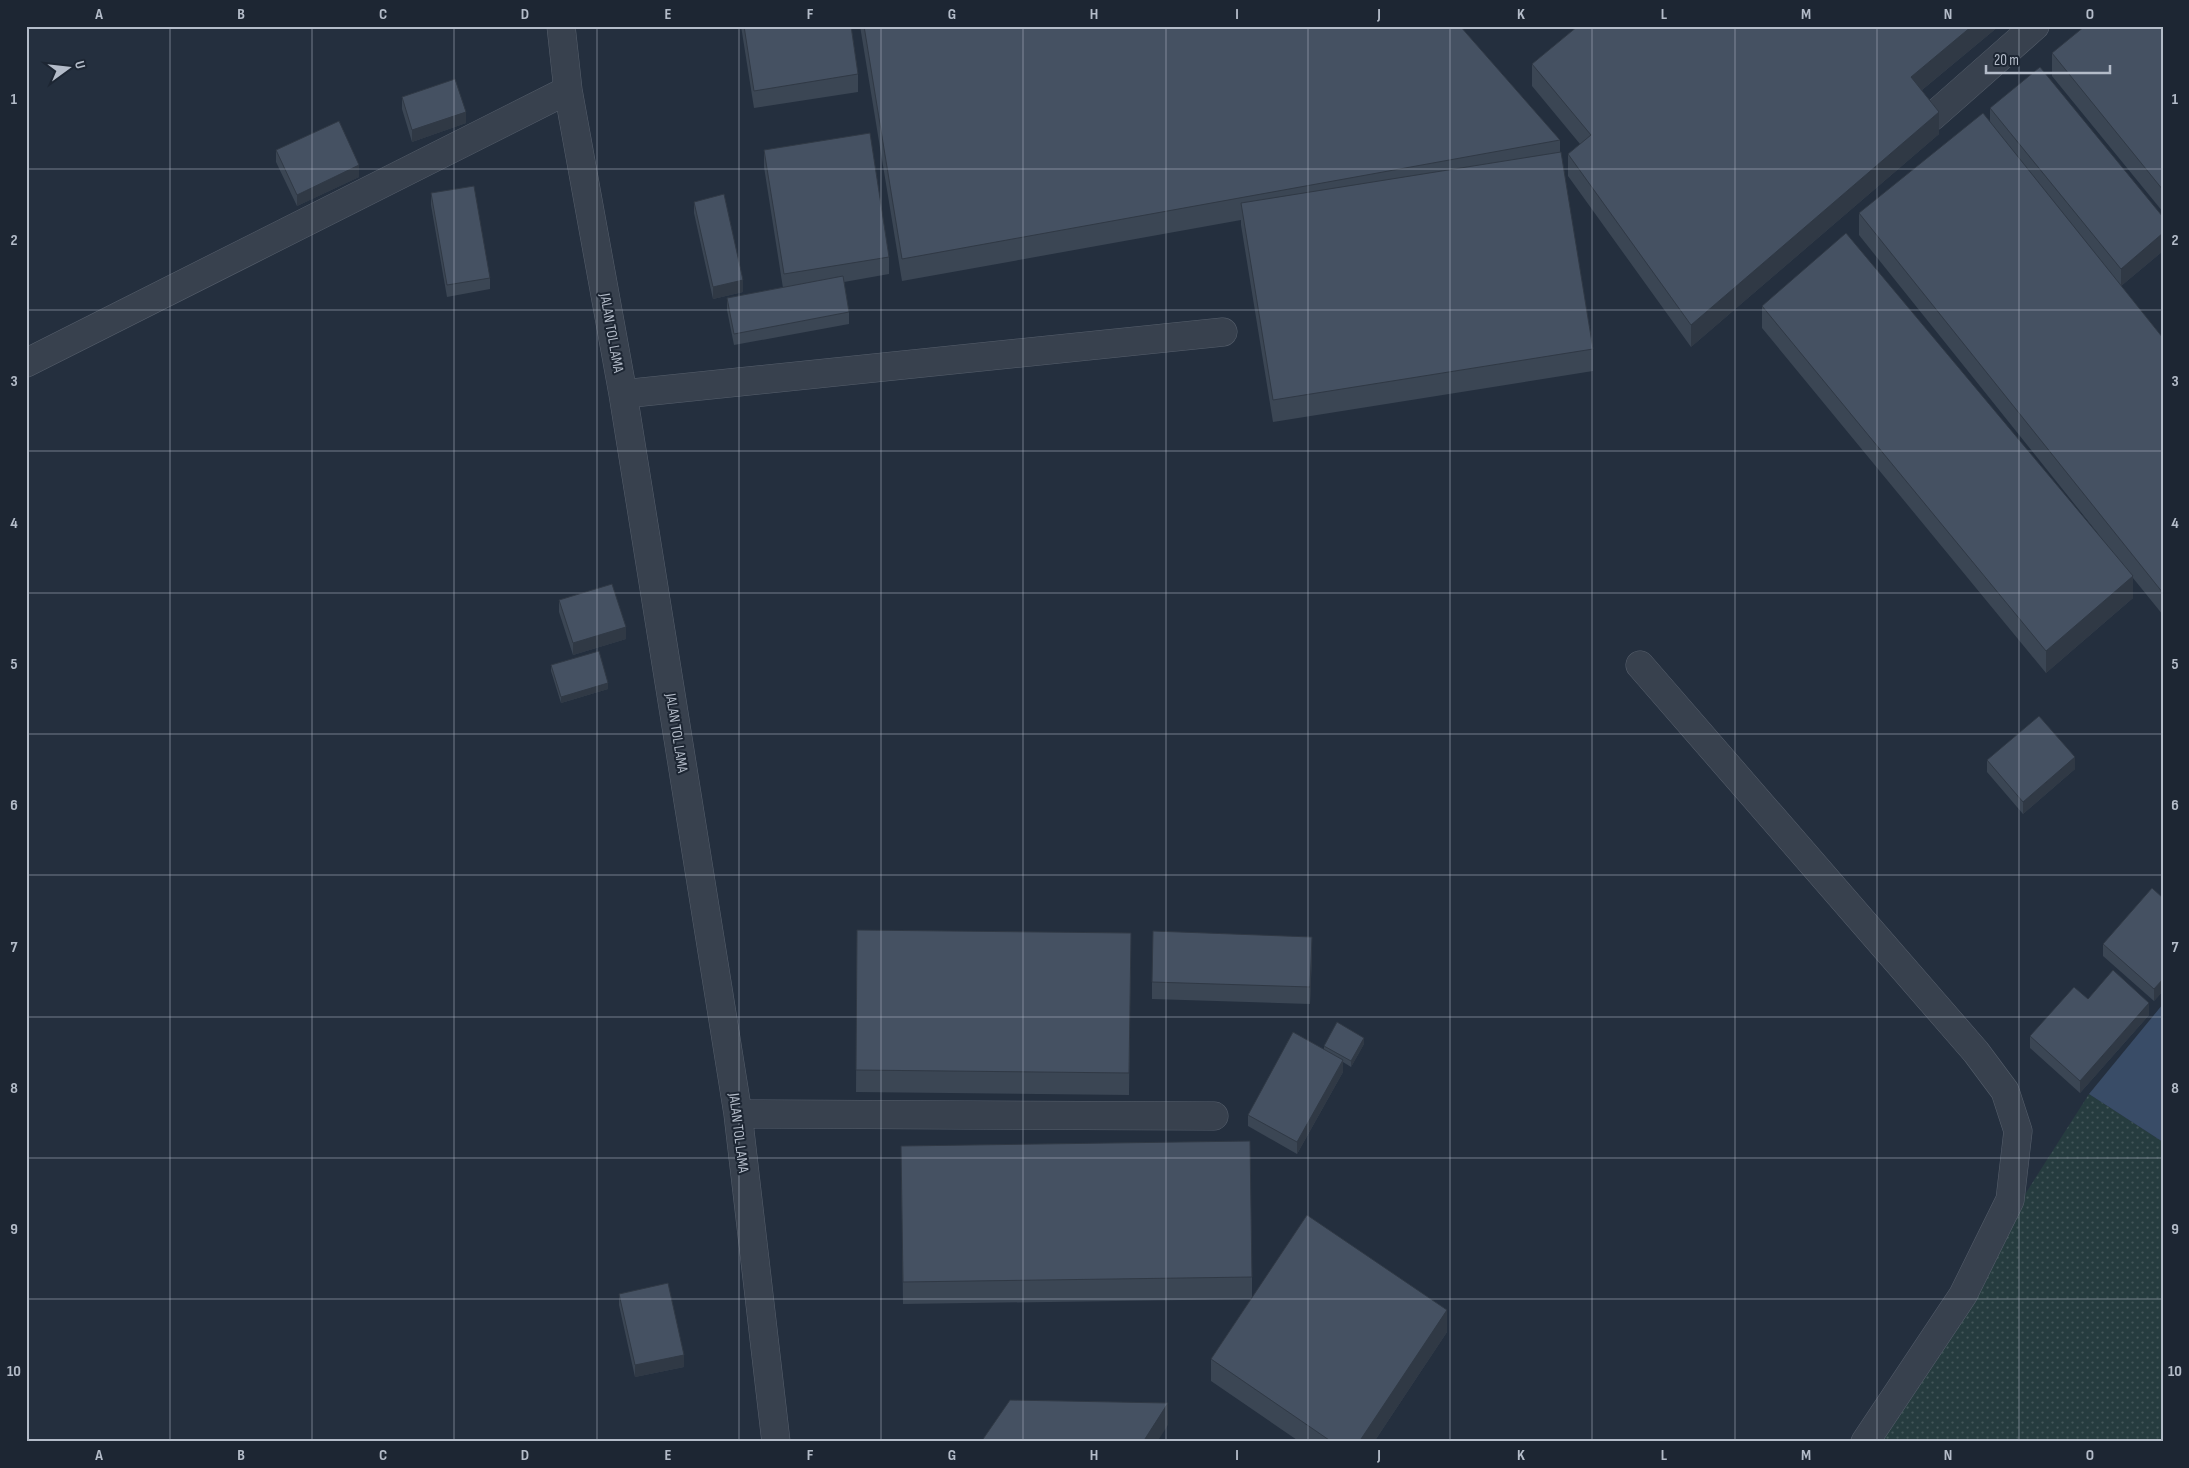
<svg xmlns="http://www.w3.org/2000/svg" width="2189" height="1468" font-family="'Sofia Sans Condensed',sans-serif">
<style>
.grass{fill:url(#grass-dots)}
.water{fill:#394c67}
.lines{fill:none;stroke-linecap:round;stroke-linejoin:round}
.minor-casing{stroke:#565f6c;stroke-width:29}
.minor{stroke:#38414e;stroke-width:28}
.wall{fill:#3b4654}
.shaded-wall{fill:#303945}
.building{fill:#455162;stroke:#303945}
.grid{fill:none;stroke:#b4bcc9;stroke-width:1;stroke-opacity:0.55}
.labels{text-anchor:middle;stroke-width:4;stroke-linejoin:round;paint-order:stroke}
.street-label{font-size:15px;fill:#b4bcc9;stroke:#1d2633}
.neatline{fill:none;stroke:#b4bcc9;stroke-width:2}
.grid-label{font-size:16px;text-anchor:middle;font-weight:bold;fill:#b4bcc9}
</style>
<defs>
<pattern id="grass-dots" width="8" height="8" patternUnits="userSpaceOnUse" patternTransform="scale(1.25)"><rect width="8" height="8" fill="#263c3f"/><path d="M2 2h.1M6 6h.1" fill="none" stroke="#435659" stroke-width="1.8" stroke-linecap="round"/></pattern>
</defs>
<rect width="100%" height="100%" fill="#242f3e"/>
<path class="grass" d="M2089,1094L2163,1142V1442H1867Z"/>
<path class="water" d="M2163,1004V1142L2089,1094Z"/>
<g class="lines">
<g class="minor-casing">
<path id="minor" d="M561,26L568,90L623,394L738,1114L776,1442
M1932,117L2035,26
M26,363L568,90
M623,394L1223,332
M1640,665L1976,1052L2005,1091L2018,1131L2010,1200L1963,1295L1865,1442
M738,1114L1214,1116"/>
</g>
<use href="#minor" class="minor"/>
</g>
<path class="wall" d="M741,26H851L858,74V92L754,108Z
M860,26H1460L1560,140V152L1593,349V371L1273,422L1241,225V220L902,281Z
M1578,26H1999L1922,90L1939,134L1691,347L1568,176V154L1580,144L1532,86V64Z
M2163,26V212L2052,76V53Z
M402,97L466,123L412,142L402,109Z
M1990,108L2163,217V251L2121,286L2163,338V615L2133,578V598L2046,673L1762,328V306L2100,536L1859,235V213L1990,122Z
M276,150L359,177L297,206L276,162Z
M764,150L889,257V274L844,282L849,312V324L734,345L727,310V298L783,288L764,167Z
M431,193L490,278V289L447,297L431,205Z
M694,202L743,292L713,299L694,213Z
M559,600L626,639L573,655L559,612Z
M551,665L608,689L561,703L551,671Z
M1987,760L2075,769L2023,814L1987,772Z
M2163,898V991L2154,1001L2103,956V944Z
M857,930L1131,933L1129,1095L856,1092Z
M1312,954L1310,1004L1152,999V982Z
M2088,999L2149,1015L2080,1093L2030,1048V1036Z
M1364,1044L1351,1067L1343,1062V1072L1297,1154L1248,1126V1115L1324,1049V1046Z
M901,1146L1252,1277V1298L1447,1332L1374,1442H1300L1211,1381V1359L1251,1299L903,1304Z
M619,1294L684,1367L635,1377L619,1305Z"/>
<path class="shaded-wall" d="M1972,26H1999L1911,99V77Z
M466,112V123L412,142V130Z
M1939,112V134L1691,347V325Z
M359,165V177L297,206V195Z
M2163,233V251L2121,286V269Z
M743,280V292L713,299V287Z
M2133,576V598L2046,673V651Z
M626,627V639L573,655V643Z
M608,683V689L561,703V697Z
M2075,757V769L2023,814V802Z
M1312,937V954L1310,1004V987Z
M2163,979V991L2154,1001V989Z
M2149,1003V1015L2080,1093V1081Z
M1364,1038V1044L1351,1067V1061Z
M1343,1060V1072L1297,1154V1142Z
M1447,1310V1332L1374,1442H1359Z
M684,1355V1367L635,1377V1365Z
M1168,1403V1425L1157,1442H1143Z"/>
<path class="building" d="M744,26H851L858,74L754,91Z
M864,26H1460L1560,140L902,259Z
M1578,26H1972L1911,77L1939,112L1691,325L1568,154L1591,135L1532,64Z
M2085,26H2163V190L2052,53Z
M2040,67L2163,217V233L2121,269L1990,108Z
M455,79L466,112L412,130L402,97Z
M1983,113L2163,338V593L1859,213Z
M339,121L359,165L297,195L276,150Z
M870,133L889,257L784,274L764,150Z
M1561,152L1593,349L1273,400L1241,203Z
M474,186L490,278L447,285L431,193Z
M724,194L743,280L713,287L694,202Z
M1846,233L2133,576L2046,651L1762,306Z
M843,276L849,312L734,334L727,298Z
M612,584L626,627L573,643L559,600Z
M599,651L608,683L561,697L551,665Z
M2039,716L2075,757L2023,802L1987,760Z
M2152,888L2163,898V979L2154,989L2103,944Z
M857,930L1131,933L1129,1073L856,1070Z
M1153,931L1312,937L1310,987L1152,982Z
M2113,970L2149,1003L2080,1081L2030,1036L2074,987L2088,999Z
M1337,1022L1364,1038L1351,1061L1324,1046Z
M1293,1032L1343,1060L1297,1142L1248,1115Z
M1250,1141L1252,1277L903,1282L901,1146Z
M1307,1215L1447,1310L1359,1442H1332L1211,1359Z
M668,1283L684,1355L635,1365L619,1294Z
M1010,1400L1168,1403L1143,1442H981Z"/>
<path class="grid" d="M170,26V1442M312,26V1442M454,26V1442M597,26V1442M739,26V1442M881,26V1442M1023,26V1442M1166,26V1442M1308,26V1442M1450,26V1442M1592,26V1442M1735,26V1442M1877,26V1442M2019,26V1442M26,169H2163M26,310H2163M26,451H2163M26,593H2163M26,734H2163M26,875H2163M26,1017H2163M26,1158H2163M26,1299H2163"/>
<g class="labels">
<g class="street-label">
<text transform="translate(612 333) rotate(80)" y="5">JALAN TOL LAMA</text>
<text transform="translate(677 733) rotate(81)" y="5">JALAN TOL LAMA</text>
<text transform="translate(739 1133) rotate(83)" y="5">JALAN TOL LAMA</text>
</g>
</g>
<rect width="2189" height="1468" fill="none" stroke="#1d2633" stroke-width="55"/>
<g transform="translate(68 68) rotate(75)" stroke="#1d2633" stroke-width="4" paint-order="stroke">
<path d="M0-4L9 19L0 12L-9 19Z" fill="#b4bcc9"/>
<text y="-8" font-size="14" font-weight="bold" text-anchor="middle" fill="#b4bcc9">U</text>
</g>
<path d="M1986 65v8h124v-8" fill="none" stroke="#b4bcc9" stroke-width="2.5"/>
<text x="1994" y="65" font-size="15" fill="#b4bcc9" stroke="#1d2633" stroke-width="4" paint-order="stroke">20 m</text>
<rect x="28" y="28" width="2134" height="1412" class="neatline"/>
<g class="grid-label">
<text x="99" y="19">A</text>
<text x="241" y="19">B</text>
<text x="383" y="19">C</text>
<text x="525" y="19">D</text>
<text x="668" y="19">E</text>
<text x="810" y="19">F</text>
<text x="952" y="19">G</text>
<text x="1094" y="19">H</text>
<text x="1237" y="19">I</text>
<text x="1379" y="19">J</text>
<text x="1521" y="19">K</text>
<text x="1664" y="19">L</text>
<text x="1806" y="19">M</text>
<text x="1948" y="19">N</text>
<text x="2090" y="19">O</text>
<text x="14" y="104">1</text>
<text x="2175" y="104">1</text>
<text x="14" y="245">2</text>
<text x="2175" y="245">2</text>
<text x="14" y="386">3</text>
<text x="2175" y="386">3</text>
<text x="14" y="528">4</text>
<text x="2175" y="528">4</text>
<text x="14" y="669">5</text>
<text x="2175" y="669">5</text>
<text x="14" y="810">6</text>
<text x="2175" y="810">6</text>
<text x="14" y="952">7</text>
<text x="2175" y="952">7</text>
<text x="14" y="1093">8</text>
<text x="2175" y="1093">8</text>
<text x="14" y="1234">9</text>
<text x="2175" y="1234">9</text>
<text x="14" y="1376">10</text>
<text x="2175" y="1376">10</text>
<text x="99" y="1460">A</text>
<text x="241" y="1460">B</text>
<text x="383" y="1460">C</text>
<text x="525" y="1460">D</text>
<text x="668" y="1460">E</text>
<text x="810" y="1460">F</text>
<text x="952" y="1460">G</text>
<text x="1094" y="1460">H</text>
<text x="1237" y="1460">I</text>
<text x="1379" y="1460">J</text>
<text x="1521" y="1460">K</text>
<text x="1664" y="1460">L</text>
<text x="1806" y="1460">M</text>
<text x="1948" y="1460">N</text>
<text x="2090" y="1460">O</text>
</g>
</svg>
